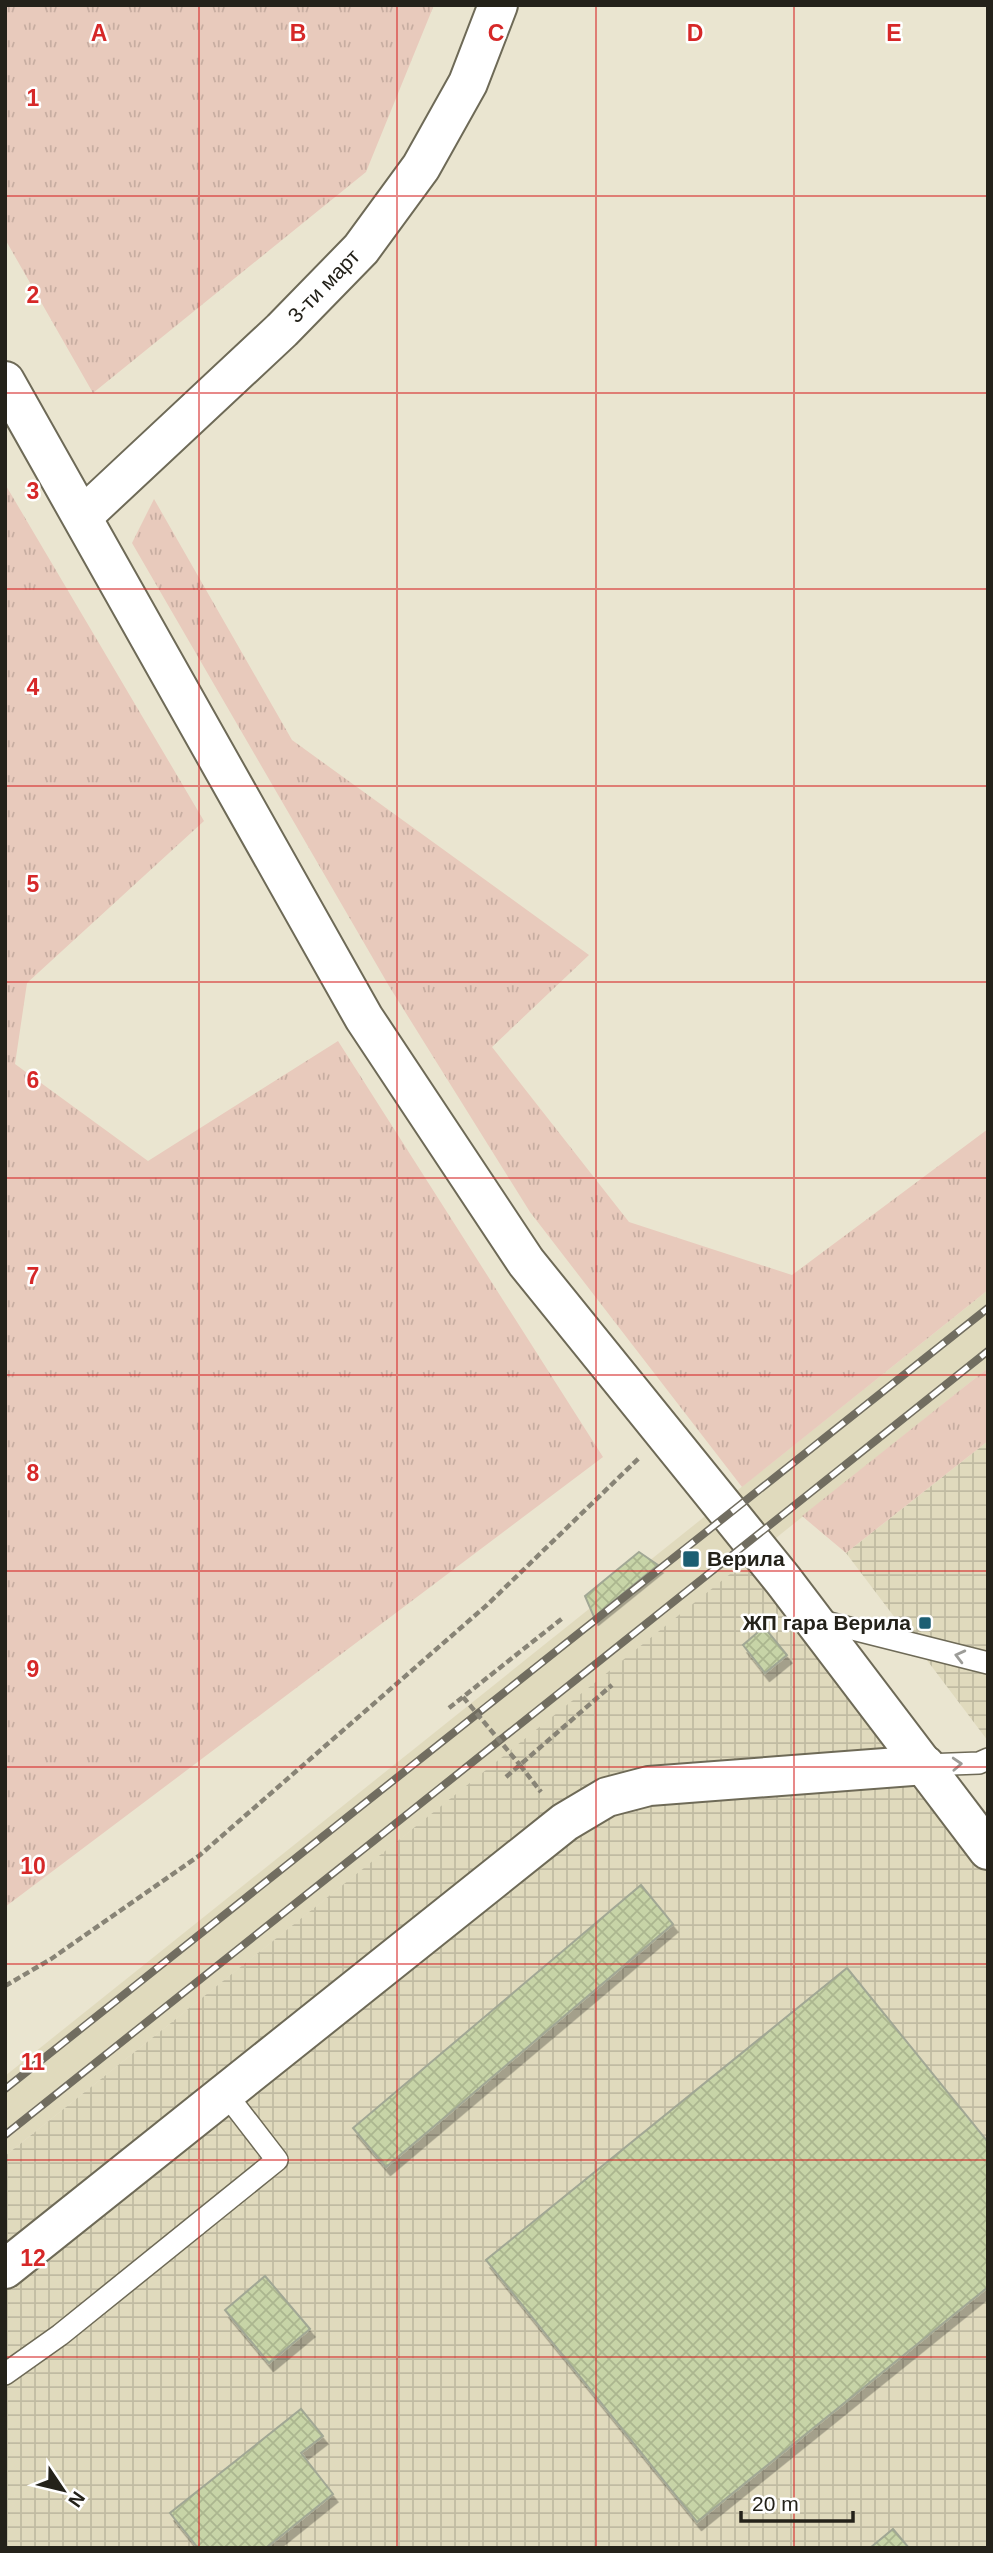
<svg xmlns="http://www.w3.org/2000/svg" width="993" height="2553" font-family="Helvetica,sans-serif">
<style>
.built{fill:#e0dabd}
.industrial{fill:url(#industrial-grid)}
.grass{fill:url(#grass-tufts)}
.building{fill:url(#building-cross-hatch);stroke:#a1a794;stroke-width:2;filter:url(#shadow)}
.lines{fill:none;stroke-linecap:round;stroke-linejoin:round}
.service-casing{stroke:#6e6a57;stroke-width:24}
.minor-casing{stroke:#6e6a57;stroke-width:42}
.tertiary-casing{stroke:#6e6a57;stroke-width:42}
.path{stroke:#888476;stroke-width:4.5;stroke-dasharray:7 3.5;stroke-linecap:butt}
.service{stroke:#fff;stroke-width:21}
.minor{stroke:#fff;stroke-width:38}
.tertiary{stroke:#fff;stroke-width:38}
.rail-casing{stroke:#716d60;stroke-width:8}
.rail{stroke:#fff;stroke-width:5;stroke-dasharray:16;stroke-linecap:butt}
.path-bridge{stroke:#888476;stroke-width:4.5;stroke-dasharray:7 3.5;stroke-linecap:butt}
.oneway{stroke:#9c9c98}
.grid{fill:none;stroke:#d62828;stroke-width:2;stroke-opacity:0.55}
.poi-dot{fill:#1c5e72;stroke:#fff;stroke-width:2.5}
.labels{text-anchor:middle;stroke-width:5;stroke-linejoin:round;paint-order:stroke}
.street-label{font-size:21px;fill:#24221a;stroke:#fff}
.poi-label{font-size:21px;font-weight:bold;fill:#24221a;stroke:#fff;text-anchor:start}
.grid-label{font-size:23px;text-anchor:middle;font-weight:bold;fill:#d62828;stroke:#fff;stroke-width:5;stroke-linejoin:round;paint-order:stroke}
</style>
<defs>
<pattern id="industrial-grid" width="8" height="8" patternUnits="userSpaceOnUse" patternTransform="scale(1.75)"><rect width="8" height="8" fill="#e0dabd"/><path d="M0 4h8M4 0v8" fill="none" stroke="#c0bba2"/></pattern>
<pattern id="grass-tufts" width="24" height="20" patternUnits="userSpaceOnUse" patternTransform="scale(1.75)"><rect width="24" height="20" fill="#e8cabc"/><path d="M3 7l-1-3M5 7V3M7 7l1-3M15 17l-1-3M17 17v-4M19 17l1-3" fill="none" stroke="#c7ada1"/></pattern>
<pattern id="building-cross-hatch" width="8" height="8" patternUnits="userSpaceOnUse" patternTransform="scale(1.75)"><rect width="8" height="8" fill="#c7d4a7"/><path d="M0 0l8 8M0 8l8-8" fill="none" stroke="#abb68f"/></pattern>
<filter id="shadow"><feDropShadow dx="4.5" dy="8" stdDeviation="0" flood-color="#0004"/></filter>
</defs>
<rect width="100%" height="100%" fill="#eae5d0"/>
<path class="built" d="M988,1290V1368L5,2156V2076Z"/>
<path class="industrial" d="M988,1441V1741L846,1553Z
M760,1550L988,1850V2548H5V2156Z"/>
<path class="grass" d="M5,5H434L366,172L93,393L5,239Z
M5,484L204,821L27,983L15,1064L148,1161L338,1041L603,1457L5,1907Z
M154,499L292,740L589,955L492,1047L629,1222L792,1275L988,1129V1290L742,1487L530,1212L389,986L132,543Z
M988,1368V1441L846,1553L802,1516Z"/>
<path class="building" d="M639,1552L658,1565L594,1617L585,1596Z
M764,1627L787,1655L765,1673L743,1645Z
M641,1885L673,1924L386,2167L353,2128Z
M847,1968L988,2142V2287L697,2522L486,2260Z
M265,2276L310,2329L269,2363L225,2310Z
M301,2409L323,2436L301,2453L333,2494L266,2548H198L170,2513Z
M893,2529L909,2548H870Z"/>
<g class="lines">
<g class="service-casing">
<path id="service" d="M817,1620L988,1663
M925,1765L979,1763L988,1759
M5,2374L60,2335L277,2160L226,2094"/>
</g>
<g class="minor-casing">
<path id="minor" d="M83,516L282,330L361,249L421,167L468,83L498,5
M5,2269L565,1822L607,1797L649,1786L925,1765"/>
</g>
<g class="tertiary-casing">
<path id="tertiary" d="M5,381L364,1018L526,1262L783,1580L988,1850"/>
</g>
<path class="path" d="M449,1708L564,1617
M520,1765L541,1792
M506,1777L612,1685
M5,1986L51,1959L200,1855L487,1605L639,1458"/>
<use href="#service" class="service"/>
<use href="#minor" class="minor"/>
<use href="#tertiary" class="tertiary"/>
<g class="rail-casing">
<path id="rail" d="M5,2089L988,1308
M5,2135L988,1351"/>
</g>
<use href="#rail" class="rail"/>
<path class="path-bridge" d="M463,1697L520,1765"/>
</g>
<defs><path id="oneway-chevron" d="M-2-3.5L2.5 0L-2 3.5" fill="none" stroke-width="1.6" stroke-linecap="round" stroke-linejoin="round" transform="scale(1.75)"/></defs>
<g class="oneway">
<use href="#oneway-chevron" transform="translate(960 1656) rotate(-166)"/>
<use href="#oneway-chevron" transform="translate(957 1764) rotate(-3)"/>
</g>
<path class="grid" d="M199,5V2548M397,5V2548M596,5V2548M794,5V2548M5,196H988M5,393H988M5,589H988M5,786H988M5,982H988M5,1178H988M5,1375H988M5,1571H988M5,1767H988M5,1964H988M5,2160H988M5,2357H988"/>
<g class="poi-dot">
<rect x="682" y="1550" width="18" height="18" rx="3.5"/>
<rect x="918" y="1616" width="14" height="14" rx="3.5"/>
</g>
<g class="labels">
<g class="street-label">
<text transform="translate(324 286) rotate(-46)" y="7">3-ти март</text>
</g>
<g class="poi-label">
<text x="707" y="1566">Верила</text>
<text x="911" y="1630" text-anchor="end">ЖП гара Верила</text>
</g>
</g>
<g class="grid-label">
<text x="99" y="41">A</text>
<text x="298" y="41">B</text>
<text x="496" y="41">C</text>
<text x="695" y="41">D</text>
<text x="894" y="41">E</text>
<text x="33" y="106">1</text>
<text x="33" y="303">2</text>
<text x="33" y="499">3</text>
<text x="33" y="695">4</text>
<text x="33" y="892">5</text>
<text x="33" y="1088">6</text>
<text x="33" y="1284">7</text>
<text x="33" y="1481">8</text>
<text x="33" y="1677">9</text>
<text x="33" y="1874">10</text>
<text x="33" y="2070">11</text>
<text x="33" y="2266">12</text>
</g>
<rect width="993" height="2553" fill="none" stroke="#24221a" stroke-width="14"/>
<g transform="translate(63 2490) rotate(125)" stroke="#ffffff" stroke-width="5" paint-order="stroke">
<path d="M0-5L12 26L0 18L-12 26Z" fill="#24221a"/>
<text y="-10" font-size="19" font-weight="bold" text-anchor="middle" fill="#24221a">N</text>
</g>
<path d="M741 2511v10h112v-10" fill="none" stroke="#24221a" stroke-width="3.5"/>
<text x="752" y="2511" font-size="21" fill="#24221a" stroke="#ffffff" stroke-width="5" paint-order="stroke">20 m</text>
</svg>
